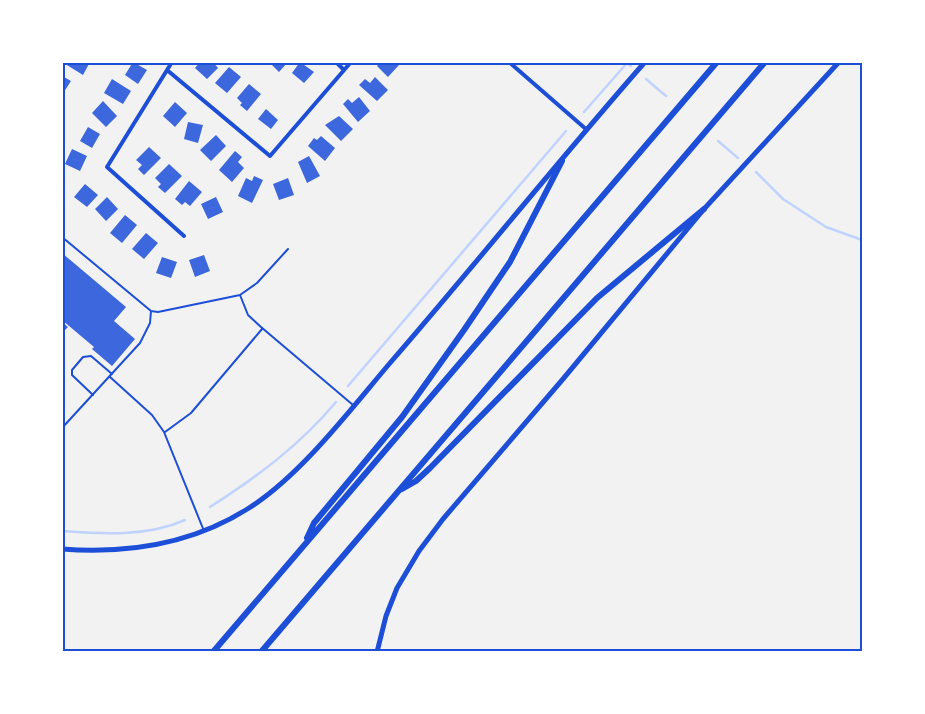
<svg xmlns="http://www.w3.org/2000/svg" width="925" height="714" font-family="'Alegreya Sans',sans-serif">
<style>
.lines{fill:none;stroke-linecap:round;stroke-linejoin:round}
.stream{stroke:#bfd3fe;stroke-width:2.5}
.building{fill:#3d67dc}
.service{stroke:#1d4ed8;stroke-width:2}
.minor{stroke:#1d4ed8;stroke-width:4}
.secondary{stroke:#1d4ed8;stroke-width:5}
.motorway{stroke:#1d4ed8;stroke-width:6}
.neatline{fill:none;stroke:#1d4ed8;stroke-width:2}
</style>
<rect width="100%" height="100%" fill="#f2f2f2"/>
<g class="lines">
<path class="stream" d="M646,79L666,96
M584,112L627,63L631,66
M718,141L738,158
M756,172L783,199L826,227L862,240
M348,386L566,131
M210,507C257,477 300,445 336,402
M62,531C103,534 147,537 185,520"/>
</g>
<path class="building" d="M62,62H90L83,75Z
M133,62L147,70L138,84L125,75Z
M200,62H213L218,68L207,79L195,68Z
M269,62H288L279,72Z
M300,62L314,72L304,83L292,73Z
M380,62H397L399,65L388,77L377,66Z
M229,67L241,77L227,93L215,83Z
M62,76L71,81L62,95Z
M375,77L388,90L377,101L359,85L365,79L370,83Z
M112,79L131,91L123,104L104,93Z
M249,84L261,94L247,111L240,105L242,103L237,98Z
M359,97L370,111L358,122L343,104L348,99L352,103Z
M103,101L117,116L106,127L92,113Z
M175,102L187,113L175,127L163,116Z
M266,109L278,120L271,129L258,119Z
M339,116L353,129L341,141L325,125Z
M188,122L203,125L198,143L184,139Z
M88,127L100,134L92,148L80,141Z
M216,135L226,146L211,161L200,150Z
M321,136L335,148L325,161L308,146L314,138L317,140Z
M149,147L161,158L144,175L138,169L142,165L136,160Z
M72,149L87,156L80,171L65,164Z
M235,151L242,157L238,162L244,168L232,182L219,170Z
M309,156L320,176L307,183L298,162Z
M169,164L182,176L165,193L158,187L161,184L155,178Z
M254,176L263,180L252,203L238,196L246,178L252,181Z
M288,178L294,195L279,200L273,184Z
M189,181L202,192L190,206L185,202L182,205L175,199Z
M85,184L98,195L87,207L74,197Z
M107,197L118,209L106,221L95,209Z
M216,197L223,212L208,219L201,204Z
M125,215L137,225L122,243L110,233Z
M146,233L158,243L144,259L132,249Z
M62,253L126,307L114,321L135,339L112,366L92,349L94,347L62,320Z
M204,255L210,271L195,277L189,260Z
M162,257L177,262L171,278L156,273Z
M62,322L68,327L62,333Z"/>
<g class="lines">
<path class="service" d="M62,237L151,311L158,312L240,295L248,315L261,327L353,405
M240,295L257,283L288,249
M110,377L152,415L164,432L204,531
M93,395L72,375V370L83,357L91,356L112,374
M62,428L140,343L150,323L151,311
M165,432L191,413L262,329"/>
<path class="minor" d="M172,62L107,167L184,236
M336,62L344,70
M509,62L587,130
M167,70L270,156L351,62"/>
<path class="secondary" d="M62,549C128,554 193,544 249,508C301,475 350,410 390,363C476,264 558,161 645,62
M377,652L386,616L397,588L419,551L443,519L563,379L704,209L839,62"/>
<path class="motorway" d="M402,489L416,481L430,468L597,298L704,209
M307,538L314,523L402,417L464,330L510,262L562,161
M213,652L717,62
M261,652L765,62"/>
</g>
<rect width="925" height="714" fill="none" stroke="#ffffff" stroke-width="128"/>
<rect x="64" y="64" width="797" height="586" class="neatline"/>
</svg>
